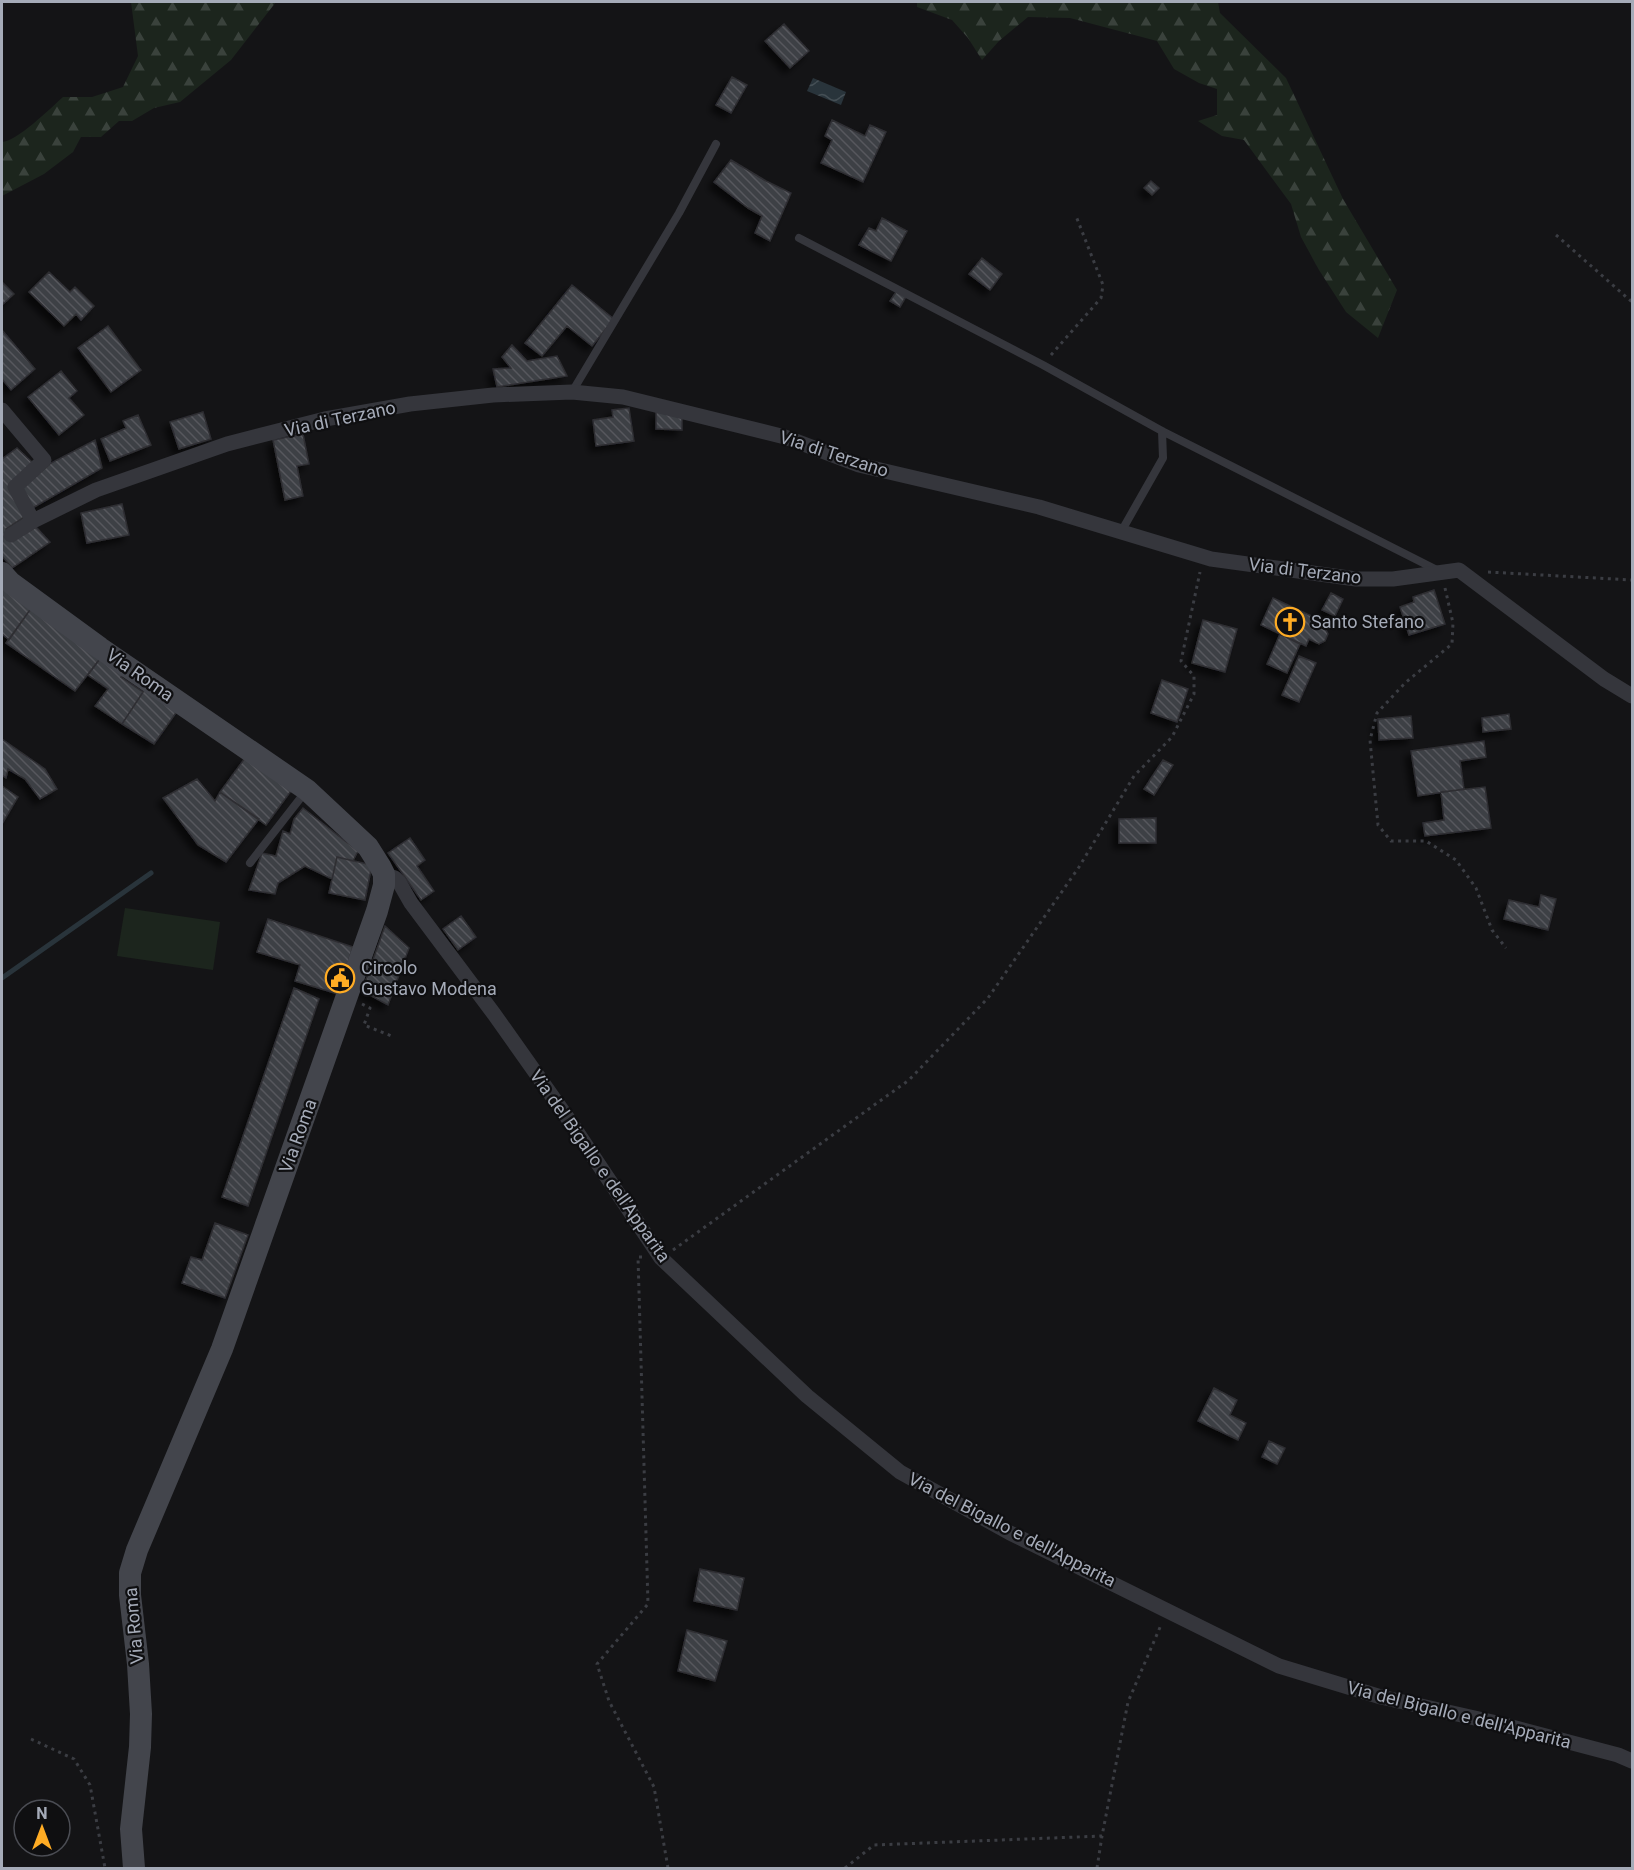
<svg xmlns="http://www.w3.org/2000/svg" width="1634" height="1870" font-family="Roboto,sans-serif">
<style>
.forest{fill:url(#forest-firs)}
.pitch{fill:#1c251d}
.water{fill:url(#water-waves)}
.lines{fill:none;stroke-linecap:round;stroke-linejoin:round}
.stream{stroke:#29343b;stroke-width:5}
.building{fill:url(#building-back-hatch);stroke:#2e2e33;stroke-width:1.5;filter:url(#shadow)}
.path{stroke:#3b3d43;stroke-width:3;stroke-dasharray:3 4.5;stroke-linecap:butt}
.lane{stroke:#35363c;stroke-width:8}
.street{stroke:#35363c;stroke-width:15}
.secondary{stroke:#43454c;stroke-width:22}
.labels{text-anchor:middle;stroke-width:4.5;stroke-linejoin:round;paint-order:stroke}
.street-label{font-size:18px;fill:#a5abb8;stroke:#0f0f11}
.poi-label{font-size:18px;fill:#a5abb8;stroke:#0f0f11;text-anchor:start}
</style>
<defs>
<pattern id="forest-firs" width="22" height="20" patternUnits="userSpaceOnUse" patternTransform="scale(1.5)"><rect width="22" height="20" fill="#1c251d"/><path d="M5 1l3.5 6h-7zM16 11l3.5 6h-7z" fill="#3a423c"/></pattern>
<pattern id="water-waves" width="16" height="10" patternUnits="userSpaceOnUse" patternTransform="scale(1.5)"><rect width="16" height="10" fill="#29343b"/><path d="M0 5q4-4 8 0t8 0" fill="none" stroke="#454f55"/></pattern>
<pattern id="building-back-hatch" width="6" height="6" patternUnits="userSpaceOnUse" patternTransform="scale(1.5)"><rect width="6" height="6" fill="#3e3f44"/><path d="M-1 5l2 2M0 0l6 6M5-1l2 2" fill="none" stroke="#57585d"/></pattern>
<filter id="shadow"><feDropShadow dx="-5.5" dy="5.5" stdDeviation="3" flood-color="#0009"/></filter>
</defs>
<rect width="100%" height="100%" fill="#141416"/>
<path class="forest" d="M131,2H276L231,60L180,102L154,108L132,121H119L101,137H81L73,152L44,174L2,196V142C16,142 51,108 63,97H92L123,87L138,56Z
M917,2H1218L1220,13L1286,78L1343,199L1397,290L1378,338L1346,312L1319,270L1301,237L1291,204L1244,140L1222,136L1198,121L1217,115V89L1199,83L1174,69L1157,41L1070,18L1028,17L999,41L982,60L968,38L952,20L917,7Z"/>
<path class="pitch" d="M125,908L220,922L213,970L117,956Z"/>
<path class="water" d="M813,78L846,92L841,105L807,91Z"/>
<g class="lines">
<path class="stream" d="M2,978L151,873"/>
</g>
<path class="building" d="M784,24L809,51L790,68L765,41Z
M732,77L747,85L731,113L716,105Z
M832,120L865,136L870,125L886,132L863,182L821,163L832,140L825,136Z
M731,160L766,181L791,193L770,241L755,233L762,216L748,208L714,182Z
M1151,181L1159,188L1152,195L1144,188Z
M882,218L907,231L891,261L859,245L869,228L876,231Z
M982,258L1002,274L990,290L969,274Z
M49,272L70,292L75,287L94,306L81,320L76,314L64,326L29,292Z
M2,282L14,294L2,305Z
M572,285L614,319L592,346L567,326L542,356L525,343Z
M898,289L907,295L900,307L890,301Z
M108,326L141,370L111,392L78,348Z
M2,330L35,369L11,390L2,379Z
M512,345L527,361L557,356L567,376L497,387L493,369L511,368L502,357Z
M61,371L77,391L69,398L84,415L59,435L28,397Z
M629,408L634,441L596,446L593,420L613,417L612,410Z
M203,412L211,439L179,449L170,422Z
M656,412L682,413V430L656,429Z
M138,415L151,445L110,461L101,439L126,428L123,421Z
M303,434L309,464L297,466L303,496L285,500L273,440Z
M95,440L102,468L31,509L20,490L51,463Z
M17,448L33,463L10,487L26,516L6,529L12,541L36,527L50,542L12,568L2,556V459Z
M122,504L129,535L87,543L81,513Z
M2,588L32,607L9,640L2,634Z
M1434,590L1445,624L1409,635L1400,607L1414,602L1413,597Z
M1331,593L1343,599L1335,616L1322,610Z
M1273,598L1318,619L1315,625L1326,630L1328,634L1325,641L1319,644L1309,639L1306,646L1261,625Z
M32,607L102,656L75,691L6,643Z
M1203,620L1237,629L1225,672L1192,663Z
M1280,634L1300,644L1287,673L1267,664Z
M102,656L125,672L121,677L143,692L122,724L95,706L108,689L88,675Z
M1299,656L1316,663L1299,702L1282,695Z
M1162,680L1188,689L1177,722L1151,713Z
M145,689L178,710L154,744L122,724Z
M1509,714L1511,729L1483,732L1482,718Z
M1411,716L1413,738L1379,740L1378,719Z
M2,739L45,769L57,789L40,799L25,779L8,769L6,778L2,775Z
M1484,741L1486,757L1460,761L1464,789L1418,796L1411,751Z
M245,758L291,791L266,825L220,792Z
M1163,760L1173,765L1154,795L1144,789Z
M197,779L215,801L220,792L259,819L226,862L198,845L163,798Z
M2,786L18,797L2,824Z
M1485,787L1491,828L1425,836L1423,823L1444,820L1441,792Z
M303,808L358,851L353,861L337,857L332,879L305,866L278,883L275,894L249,890L262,853L276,856L283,831L290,834L294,819Z
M1156,818V843H1119V819Z
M410,838L425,860L417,866L434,891L421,900L388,853Z
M337,857L372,865L365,900L329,893Z
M1541,895L1556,899L1548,930L1504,919L1509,900L1539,907Z
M461,916L476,937L458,950L443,929Z
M268,919L353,947L338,994L295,981L300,965L257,952Z
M385,926L409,948L388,1005L362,991Z
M294,988L319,999L248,1206L222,1197Z
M215,1223L248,1235L225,1298L182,1283L191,1257L202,1260Z
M1214,1388L1237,1400L1230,1415L1246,1423L1238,1440L1198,1421Z
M1269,1441L1285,1448L1277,1464L1262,1457Z
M700,1569L744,1578L737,1610L694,1601Z
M687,1630L727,1641L715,1681L678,1671Z"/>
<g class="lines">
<path class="path" d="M1556,235L1632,302
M1051,355L1101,298L1103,285L1076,216
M1488,572L1632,580
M1445,588L1453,623L1452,644L1405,683L1377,713L1370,740L1378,825L1391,841H1426L1456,860L1476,888L1492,930L1506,948
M362,1004L370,1008L364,1025L394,1037
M673,1250L909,1080L988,998L1079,867L1134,776L1172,737L1194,694V676L1181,661L1200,572
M642,1257H638L648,1604L597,1664L609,1701L654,1787L668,1868
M31,1739L74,1759L90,1785L105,1868
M845,1868L874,1845L1102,1836L1128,1702L1161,1625
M1097,1868L1102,1836"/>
<path class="lane" d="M799,238L1043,365L1162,431L1437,570
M572,392L679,213L716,144
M1121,532L1163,458L1162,431
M250,863L306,791"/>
<path class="street" d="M2,410L44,460L15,487L33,521
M11,535L33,521L96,490L227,444L325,419L410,404L493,395L572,392L623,397L785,437L859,465L1039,507L1211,559L1356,579H1393L1459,570L1604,679L1632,696
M384,874L395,878L399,882L411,903L494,1014L569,1120L661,1258L807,1396L900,1472L1010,1533L1279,1666L1381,1697L1497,1723L1618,1755L1632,1761"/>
<path class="secondary" d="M2,573L11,583L100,648L307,790L368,847L380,866L384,874V885L377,911L222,1349L137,1550L130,1573V1595L138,1664L141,1714L140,1747L131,1829L134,1868"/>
</g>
<defs>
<g id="church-ring" transform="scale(1.5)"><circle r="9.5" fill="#0f0f11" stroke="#ffac24" stroke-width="1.5"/><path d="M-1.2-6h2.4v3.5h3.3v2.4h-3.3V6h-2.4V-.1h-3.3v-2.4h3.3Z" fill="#ffac24"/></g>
<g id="civic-ring" transform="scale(1.5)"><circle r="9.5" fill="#0f0f11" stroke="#ffac24" stroke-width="1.5"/><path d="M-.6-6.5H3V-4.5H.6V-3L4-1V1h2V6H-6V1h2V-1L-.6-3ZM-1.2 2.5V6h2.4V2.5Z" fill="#ffac24"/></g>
</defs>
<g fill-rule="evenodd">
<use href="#church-ring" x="1290" y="622"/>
<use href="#civic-ring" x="340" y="978"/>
</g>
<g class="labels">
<g class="street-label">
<text transform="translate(340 419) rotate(-12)" y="6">Via di Terzano</text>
<text transform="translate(834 454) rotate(18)" y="6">Via di Terzano</text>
<text transform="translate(1305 571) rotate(7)" y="6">Via di Terzano</text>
<text transform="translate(140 675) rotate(35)" y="6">Via Roma</text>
<text transform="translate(298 1136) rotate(-70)" y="6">Via Roma</text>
<text transform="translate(600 1166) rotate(55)" y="6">Via del Bigallo e dell'Apparita</text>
<text transform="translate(1012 1530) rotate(27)" y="6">Via del Bigallo e dell'Apparita</text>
<text transform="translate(134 1626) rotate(-95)" y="6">Via Roma</text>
<text transform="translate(1459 1715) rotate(14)" y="6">Via del Bigallo e dell'Apparita</text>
</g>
<g class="poi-label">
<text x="1311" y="628">Santo Stefano</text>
<text x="361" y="974">Circolo<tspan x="361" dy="21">Gustavo Modena</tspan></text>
</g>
</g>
<rect width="1634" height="1870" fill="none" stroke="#a5abb8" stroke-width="6"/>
<g transform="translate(42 1828)"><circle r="28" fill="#0f0f11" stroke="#4b4d54" stroke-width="1.5"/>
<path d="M0-4.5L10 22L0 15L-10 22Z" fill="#ffac24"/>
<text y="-9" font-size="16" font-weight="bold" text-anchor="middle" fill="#a5abb8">N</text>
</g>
</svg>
